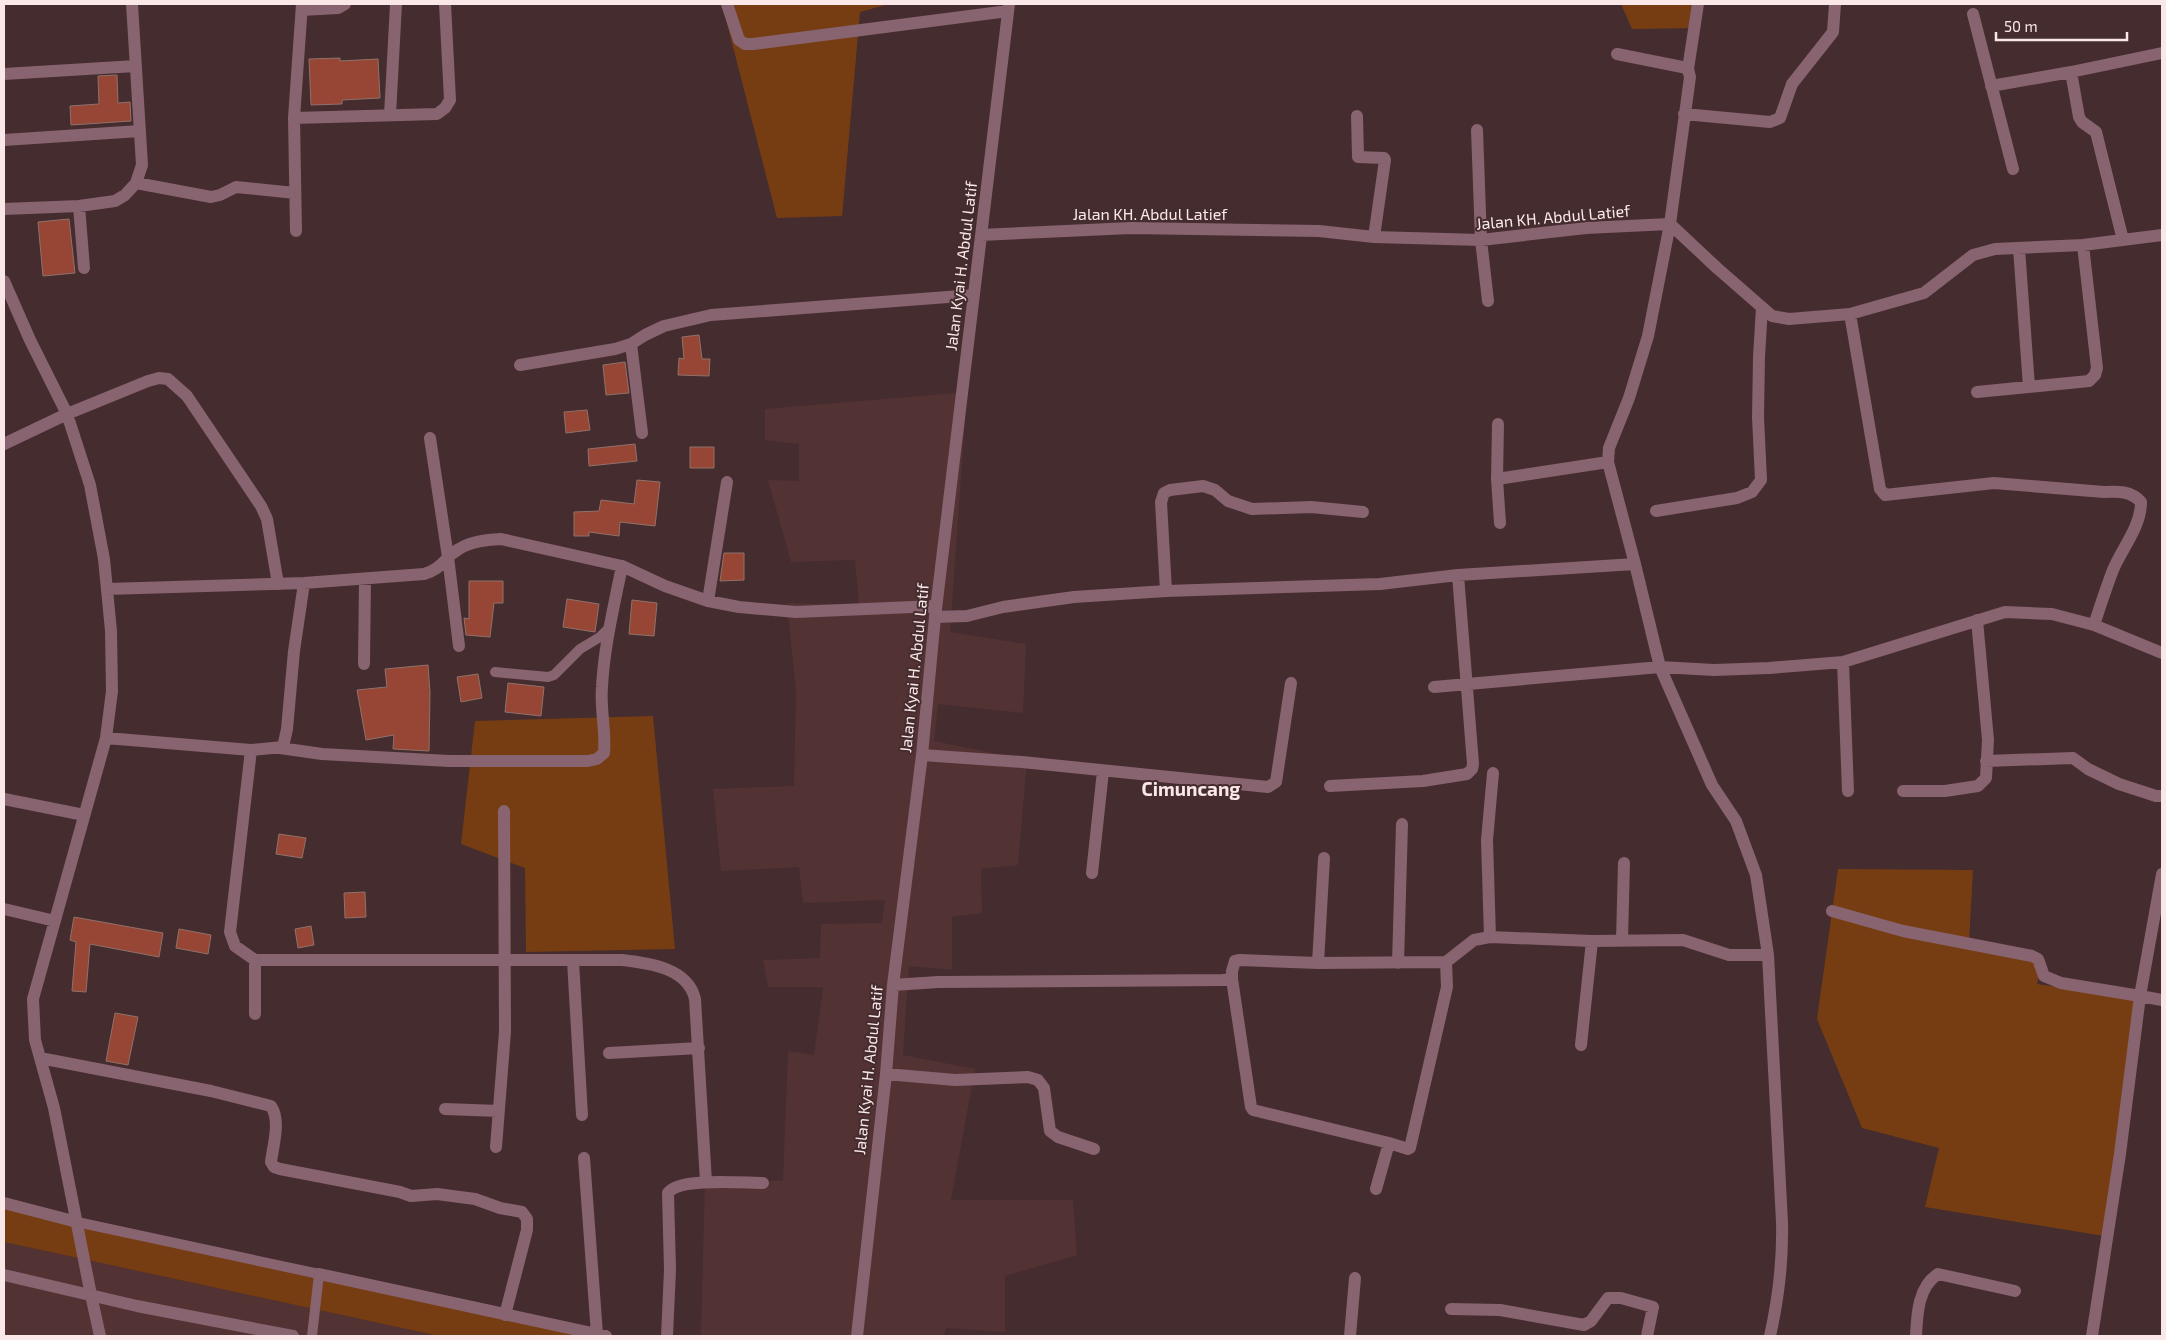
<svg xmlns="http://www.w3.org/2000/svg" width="2166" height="1340" font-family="'Exo 2',sans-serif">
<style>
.built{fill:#533234}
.green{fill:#763d13}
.building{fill:#974534;stroke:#8f726b}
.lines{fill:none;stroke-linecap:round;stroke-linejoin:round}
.service{stroke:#886370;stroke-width:10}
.minor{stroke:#886370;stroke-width:12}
.tertiary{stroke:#886370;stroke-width:12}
.labels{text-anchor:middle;stroke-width:4;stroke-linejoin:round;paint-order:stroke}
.street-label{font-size:16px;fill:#fae8e9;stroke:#452c2e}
.quarter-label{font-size:19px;font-weight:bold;fill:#fae8e9;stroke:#452c2e}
</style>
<rect width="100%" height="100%" fill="#452c2e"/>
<path class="built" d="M967,392L950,632L1026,644L1023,713L938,704L934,741L1027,760L1018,865L981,869L982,913L952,917V970L909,966L903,1055L975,1069L951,1200H1073L1077,1255L1005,1276V1332L946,1328L944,1336H701L705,1179L783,1181L788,1051L814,1055L823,987H768L763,960L820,958L821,924L882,923L885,900L803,903L799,867L721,871L713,789L794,786L796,692L787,603L859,605L855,560L791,562L768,480L799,481V444L765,440V409Z
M4,1242L439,1336H4Z"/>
<path class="green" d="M722,4H889L860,12L842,216L777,218Z
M1621,4H1700L1699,28L1632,29Z
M653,716L675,949L526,952L525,868L461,844L475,721Z
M1838,869L1973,870L1969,942L2043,956L2037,984L2145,1000L2104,1236L1925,1207L1939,1148L1862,1128L1817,1019Z
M4,1204L599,1336H439L4,1242Z"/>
<path class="building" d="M340,58V61L378,59L380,98L342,100V104L311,105L309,59Z
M117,75L118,103L130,102L131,121L71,125L70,106L99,104L98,76Z
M69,219L75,273L43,276L38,222Z
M699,335L702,359H710L709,376L678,375L679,358L684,359L682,337Z
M625,362L629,393L606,395L603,365Z
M587,410L590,430L566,433L564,412Z
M635,444L637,461L589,466L588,449Z
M690,447H714V468H690Z
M637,480L660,482L655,526L620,522L619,536L589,532V536H574V512L599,511L601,500L634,504Z
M724,553H744V580L720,581Z
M469,581H503V603H494L490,637L466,635L464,618L469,619Z
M567,599L599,604L595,632L563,627Z
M632,600L657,603L654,636L629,634Z
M428,665L430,692L429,751L393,749L394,735L366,740L357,690L387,687L385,669Z
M478,674L482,698L461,702L457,677Z
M508,683L544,687L541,716L505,712Z
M279,834L306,838L302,858L276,854Z
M365,892L366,917L345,918L344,893Z
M74,917L163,933L159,957L90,944L86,992L72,991L76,942L70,940Z
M311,926L314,945L298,948L295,929Z
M179,929L211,935L208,954L176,948Z
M115,1013L138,1017L128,1065L106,1061Z"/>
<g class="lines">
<path class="service" d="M495,672L548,677L554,675L580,649L600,637L609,628
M77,1222L319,1274L312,1336"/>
<path class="minor" d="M727,4L739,40L745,44H753L1008,11
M302,10L338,8L345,4
M1973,14L2013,169
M1617,54L1682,67L1688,69L1690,77L1670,224L1717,268L1772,316L1789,319L1850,314L1924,293L1973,255L1995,249L2083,245L2162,235
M1688,69L1698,4
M2071,72L2079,117L2082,122L2096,132L2123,240
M4,74L136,66
M1991,86L2071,72L2162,53
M1684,114L1770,122L1780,118L1792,84L1833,32L1835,4
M390,115L396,4
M1357,116L1358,157L1384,158L1385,160L1374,237
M294,118L437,114L445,108L450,100L445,4
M1477,130L1481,240L1488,301
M4,140L140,131
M136,183L211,197L220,195L236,187L295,193
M79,206L84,268
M4,209L79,206L115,201L125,195L136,183L142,165L132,4
M296,231L294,118L302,4
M981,235L1131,228L1319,231L1374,237L1481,240L1586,228L1670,224L1648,336L1629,398L1609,448L1608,462L1635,564L1660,667L1712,785L1736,821L1756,875L1768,955L1782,1222C1783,1263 1779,1296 1770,1336
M2019,248L2029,387
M4,281L30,340L67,414L90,485L104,559L111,631L112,691L106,738
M1850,314L1880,489L1885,495L1994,483L2104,492C2118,491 2131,491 2141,502C2141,527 2122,548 2113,570C2106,588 2100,607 2094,625
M631,344L642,433
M520,365L615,349L631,344L645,335L664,326L711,315L974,295
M1977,392L2089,381L2095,375L2097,368L2083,245
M1498,424L1497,479L1500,523
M430,438L448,557L459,646
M4,444L67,414L148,381L159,378L168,379L187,396L261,506L267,519L278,584
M1497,479L1608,462
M1656,511L1737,498L1752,492L1761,480L1758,417L1759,357L1762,307
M107,589L304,583L424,574C444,568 443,558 459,549C472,541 486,540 501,539L622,566L665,586L708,601L739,607L796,612L936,606
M1166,591L1161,502L1164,493L1170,490L1203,486L1215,490L1228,501L1252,509L1311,507L1363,512
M708,601L727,482
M935,617L967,616L1003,607L1074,597L1166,591L1380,584L1458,575L1635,564
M1843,662L1848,791
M364,664L365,579
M1434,687L1660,667L1714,670L1769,668L1843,662L2005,612L2052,614L2094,625L2162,653
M280,748L322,754L449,761H588L597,759L604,753C606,731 600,709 602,687C604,647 614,606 622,566
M251,750L230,932L235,946L255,960V1014
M922,755L1022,762L1268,787L1276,782L1291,683
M1986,761L2073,758L2088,769L2119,784L2156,796H2162
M1330,786L1423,781L1467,774L1472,769L1473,764L1458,575
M1903,791H1945L1978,786L1986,778L1988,740L1977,620
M4,799L84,815
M1092,873L1103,771
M4,909L55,921
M1832,911L1903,931L2032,956L2038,959L2044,976L2061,983L2140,996L2162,874
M1490,937L1487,840L1493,773
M1622,940L1624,863
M255,960H622C649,963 688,968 695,999L706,1182
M573,961L582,1115
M1318,963L1324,858
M1398,963L1402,824
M1232,979L1251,1107L1253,1110L1389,1143
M893,985L938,982L1223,980L1232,979V971L1235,961L1240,960L1318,963L1446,962L1474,940L1490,937L1592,941L1683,940L1729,955H1768
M1581,1045L1592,941
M609,1053L699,1048
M40,1058L211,1091L271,1106C281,1121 273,1145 271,1162L274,1167L280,1169L400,1192L411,1196L437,1194L475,1199L500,1208L522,1212L527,1219V1230L505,1315
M886,1074L955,1080L1028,1077L1038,1080L1044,1088L1050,1131L1058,1137L1094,1149
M445,1109L499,1111
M496,1147L505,1032L504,811
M584,1158L597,1334
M1376,1189L1389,1143L1408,1149L1410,1148L1447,987L1446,962
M4,1203L77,1222
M319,1274L606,1336
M91,1295L54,1108L35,1040L33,999L106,738L251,750L283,747L287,729L294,651L304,583
M1451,1309L1500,1310L1584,1325L1591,1321L1608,1298H1621L1653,1307L1647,1336
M667,1336L670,1270L668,1193C679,1177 743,1183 763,1183
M857,1336L886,1074L893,985L922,755L935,617L1009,4
M1350,1336L1355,1278
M1916,1336C1917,1314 1918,1287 1938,1274L2015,1291
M2092,1336L2120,1154L2140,996L2162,1000"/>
<path class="tertiary" d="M4,1275L137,1306L293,1336
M91,1295L100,1336"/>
</g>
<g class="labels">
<g class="street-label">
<text x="1150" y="220">Jalan KH. Abdul Latief</text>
<text transform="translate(1553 217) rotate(-5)" y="6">Jalan KH. Abdul Latief</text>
<text transform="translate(961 266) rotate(-83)" y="6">Jalan Kyai H. Abdul Latif</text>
<text transform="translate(914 668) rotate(-84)" y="6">Jalan Kyai H. Abdul Latif</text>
<text transform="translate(868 1070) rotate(-84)" y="6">Jalan Kyai H. Abdul Latif</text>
</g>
<g class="quarter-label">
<text x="1191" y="796">Cimuncang</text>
</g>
</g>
<rect width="2166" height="1340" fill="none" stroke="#fae8e9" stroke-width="10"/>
<path d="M1996 32v8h131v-8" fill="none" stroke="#fae8e9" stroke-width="2.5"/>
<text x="2004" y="32" font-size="15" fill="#fae8e9" stroke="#452c2e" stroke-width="4" paint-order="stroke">50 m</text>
</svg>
